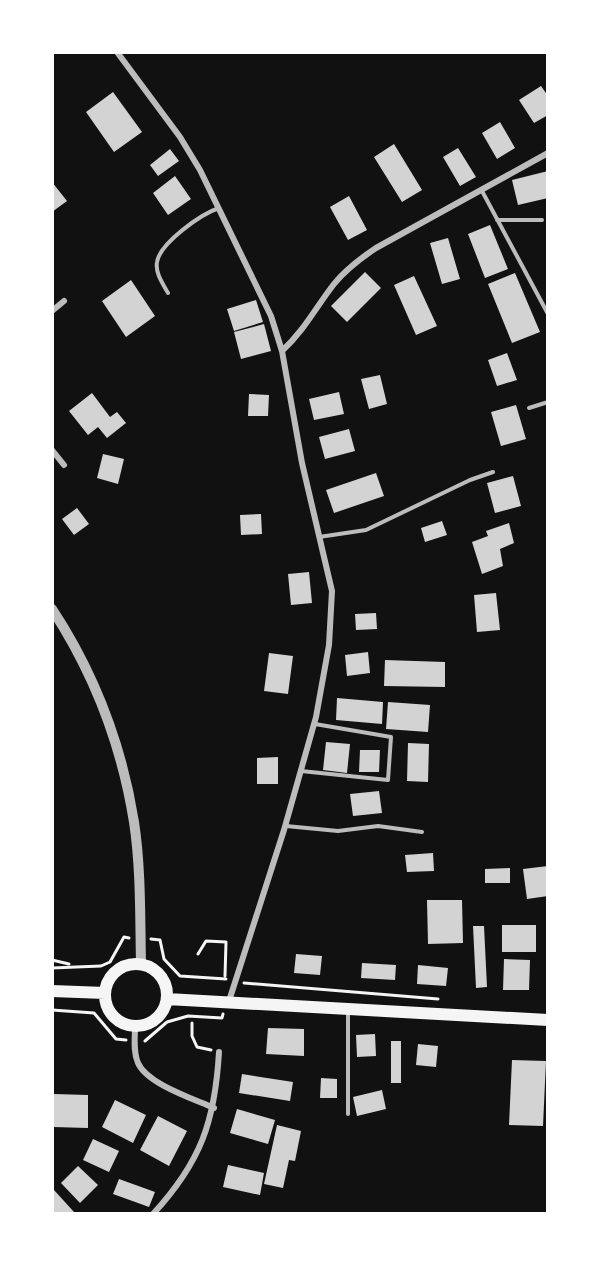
<svg xmlns="http://www.w3.org/2000/svg" width="600" height="1266" font-family="Georgia,serif">
<style>
.building{fill:#d3d3d3}
.lines{fill:none;stroke-linecap:round;stroke-linejoin:round}
.path{stroke:#f5f5f5;stroke-width:3}
.service{stroke:#bcbcbc;stroke-width:4}
.minor{stroke:#bcbcbc;stroke-width:6}
.tertiary{stroke:#bcbcbc;stroke-width:10}
.secondary{stroke:#f5f5f5;stroke-width:12}
</style>
<rect width="100%" height="100%" fill="#111"/>
<path class="building" d="M541,86L548,96V115L534,123L519,100Z
M113,92L142,132L114,152L86,112Z
M500,122L515,148L497,159L482,133Z
M394,144L422,190L402,202L374,157Z
M458,148L476,177L460,186L443,157Z
M170,149L179,161L158,176L150,165Z
M548,171V198L518,205L512,180Z
M175,176L191,199L168,215L153,193Z
M52,182L67,201L52,212Z
M349,196L367,230L348,240L330,207Z
M490,225L508,269L485,278L468,234Z
M448,238L460,279L442,284L430,243Z
M365,272L381,288L347,322L331,306Z
M515,273L540,332L512,343L488,284Z
M414,276L437,326L416,335L394,285Z
M131,280L155,316L126,337L102,301Z
M256,300L263,322L234,331L227,309Z
M264,324L271,351L241,359L234,332Z
M507,353L517,380L497,386L488,360Z
M380,375L387,404L369,409L361,379Z
M339,392L344,414L314,420L309,399Z
M92,393L110,417L117,412L126,423L107,438L98,427L88,435L69,411Z
M249,394L269,395L268,416H248Z
M516,405L526,439L501,446L491,412Z
M349,429L355,451L325,459L319,437Z
M103,454L124,459L118,484L97,478Z
M376,473L384,496L334,513L326,490Z
M513,476L521,506L495,513L487,483Z
M77,508L89,524L74,535L62,519Z
M261,514L262,534L241,535L240,515Z
M442,521L447,535L425,542L421,528Z
M509,523L514,543L500,549L503,566L482,574L472,542L488,536L486,531Z
M309,572L312,603L291,605L288,574Z
M496,593L500,630L477,632L474,595Z
M376,613L377,629L356,630L355,614Z
M368,652L370,673L347,676L345,655Z
M269,653L293,656L288,694L264,691Z
M385,660L445,662V687L384,686Z
M337,698L383,702L382,724L336,720Z
M388,702L430,705L428,732L386,729Z
M326,742L350,744L347,773L323,770Z
M408,743L429,744L428,782L407,781Z
M360,750H380L379,772H359Z
M278,757V784H257V758Z
M379,791L382,813L353,816L350,794Z
M433,853L434,871L407,872L405,855Z
M548,866V896L527,899L523,869Z
M510,868V883H485V869Z
M427,900H462L463,943L428,944Z
M502,925H536V952H502Z
M473,926H484L487,987L476,988Z
M296,954L322,956L320,975L294,973Z
M504,959L530,960L529,990H503Z
M362,963L396,965L395,980L361,978Z
M418,965L448,968L446,986L417,984Z
M268,1028L304,1029V1056L266,1054Z
M375,1034L376,1056L357,1057L356,1035Z
M391,1041H401V1083H391Z
M418,1044L438,1046L436,1067L416,1065Z
M512,1060L546,1061L543,1126L509,1125Z
M242,1074L293,1082L290,1101L239,1093Z
M321,1078L337,1079V1098H320Z
M382,1090L386,1109L357,1116L353,1097Z
M54,1094L88,1095V1128L53,1127Z
M115,1100L146,1115L133,1143L102,1127Z
M237,1109L275,1120L268,1144L230,1133Z
M158,1116L187,1131L169,1166L140,1150Z
M277,1125L301,1131L295,1161L289,1160L283,1188L264,1184Z
M93,1139L119,1151L109,1172L83,1160Z
M228,1165L264,1173L260,1195L223,1187Z
M78,1166L98,1185L80,1203L61,1183Z
M119,1179L155,1192L149,1207L113,1194Z
M54,1190L74,1212L72,1214H52Z"/>
<g class="lines">
<path class="path" d="M151,939L160,940L164,959L180,976L226,979
M198,954L206,941L226,942L225,976
M52,960L69,964
M52,968L101,966L110,962L124,937L129,938
M244,983L438,999
M52,1010L94,1013L116,1039L126,1040
M192,1023V1036L197,1047L211,1050
M145,1041L167,1022L188,1016L222,1018L223,1014"/>
<path class="service" d="M482,191L548,314
M497,220H542
M168,293C163,284 155,273 157,262C160,243 201,214 219,208
M529,408L548,402
M319,537L366,530L470,480L493,472
M301,771L388,780L391,737L315,724
M286,826L338,831L378,826L422,832
M348,1114V1010"/>
<path class="minor" d="M117,52L180,137L200,170L271,316L282,351L302,463L332,591L329,645L316,717L284,830L229,1001
M52,311L64,301
M282,351C304,331 316,307 334,284C346,269 361,258 376,248L548,153
M52,450L64,465
M135,1026C135,1038 133,1052 138,1063C147,1084 194,1099 214,1108
M153,1214C201,1162 215,1121 219,1052"/>
<path class="tertiary" d="M52,609C94,673 122,747 134,822C141,868 140,917 141,964"/>
<path class="secondary" d="M105 995a31 31 0 1 1 62 0a31 31 0 1 1-62 0Z
M52,991L105,993
M167,999L548,1020"/>
</g>
<rect width="600" height="1266" fill="none" stroke="#ffffff" stroke-width="108"/>
</svg>
